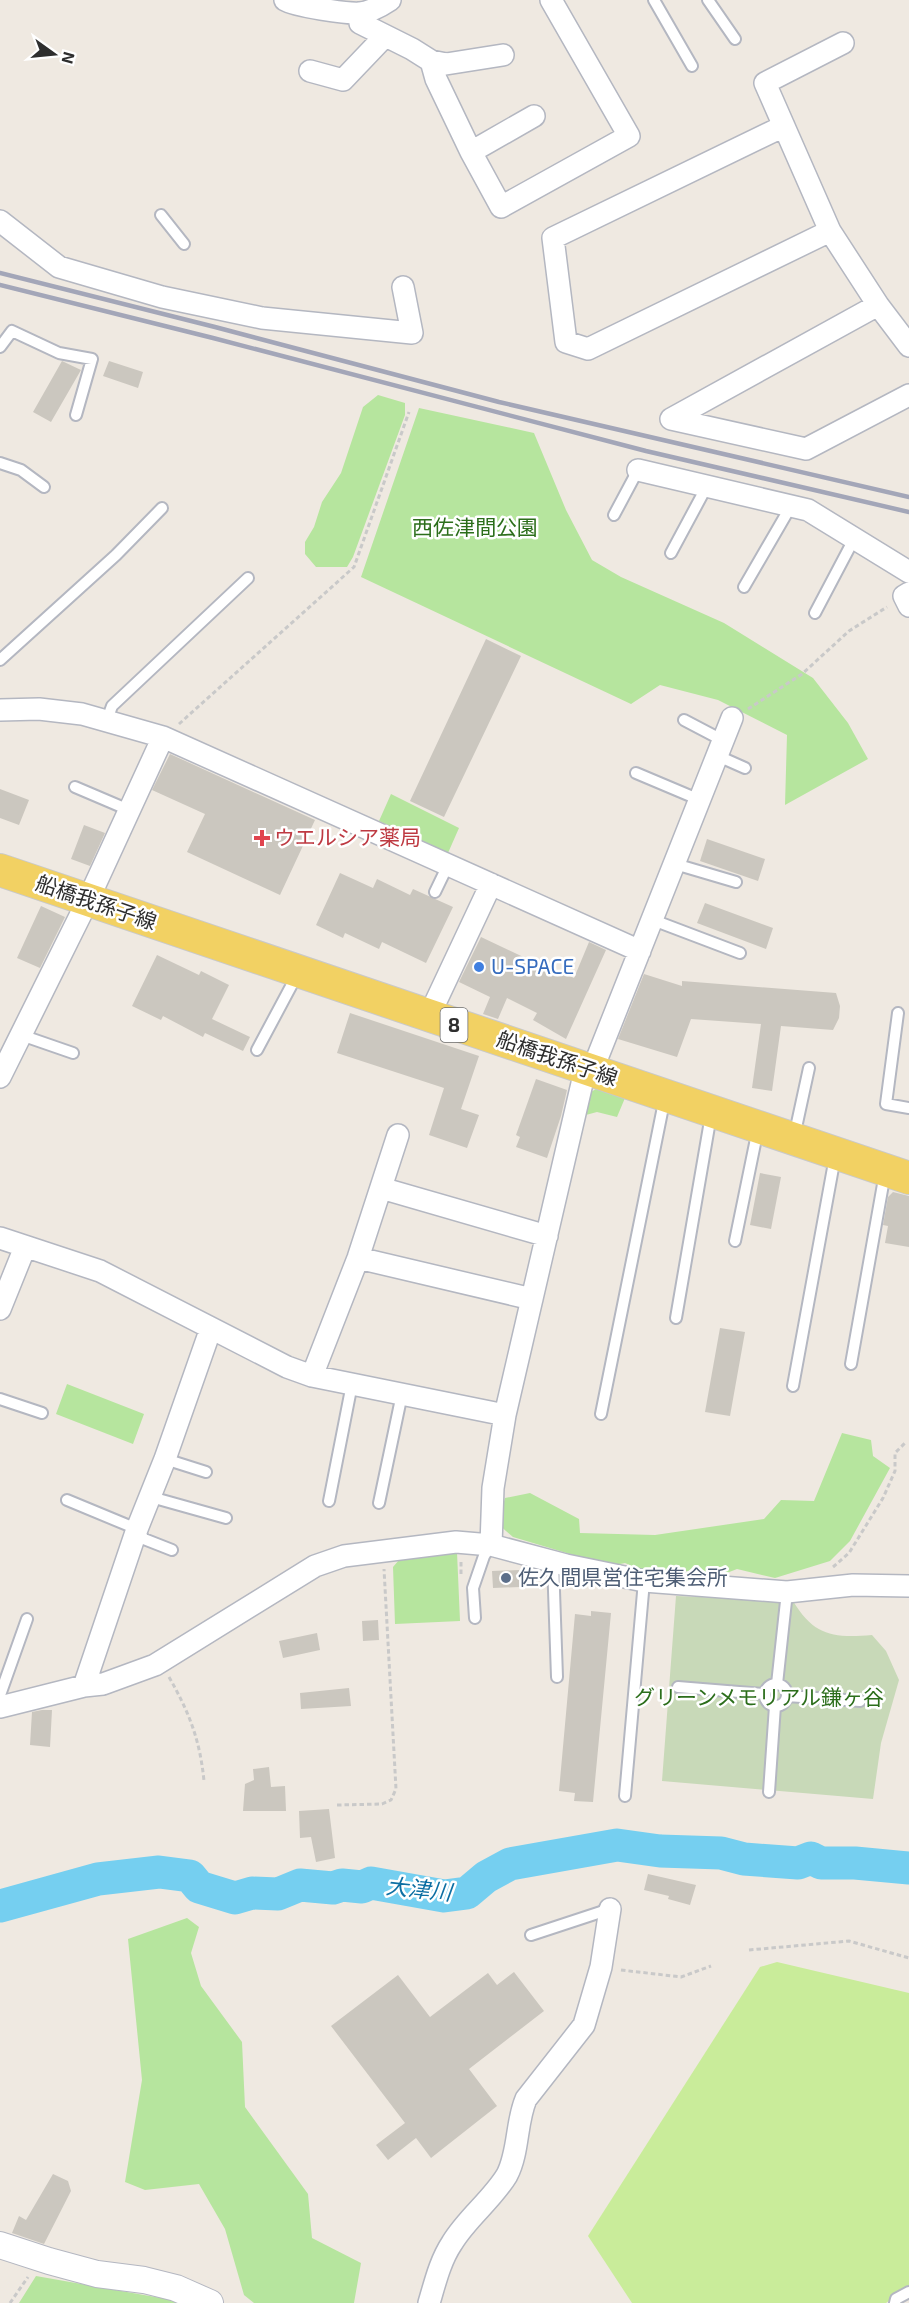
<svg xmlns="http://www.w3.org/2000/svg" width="909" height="2303" font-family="'Exo 2','Noto Sans JP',sans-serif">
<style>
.green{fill:#b6e59e}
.cemetery{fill:#c8d9b8}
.pitch{fill:#c9ec9a}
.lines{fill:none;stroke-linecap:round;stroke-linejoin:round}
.river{stroke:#75cff0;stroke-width:33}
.building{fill:#cbc7bf}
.service-casing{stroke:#b4b7c1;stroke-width:14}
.minor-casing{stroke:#b4b7c1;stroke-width:24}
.tertiary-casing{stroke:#b4b7c1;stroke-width:28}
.primary-casing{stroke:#c9c9c9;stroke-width:34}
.path{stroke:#c9c9c9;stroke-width:3;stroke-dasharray:4.5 3;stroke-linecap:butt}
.service{stroke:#fff;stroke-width:10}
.minor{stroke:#fff;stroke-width:21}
.tertiary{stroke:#fff;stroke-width:26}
.primary{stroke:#f2d163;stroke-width:32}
.rail{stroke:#a3a6b8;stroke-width:4.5}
.health-dot{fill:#e0444e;stroke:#fff;stroke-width:2}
.shop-dot{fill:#3f7fe0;stroke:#fff;stroke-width:2}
.service-dot{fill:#5c6f8a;stroke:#fff;stroke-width:2}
.labels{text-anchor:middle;stroke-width:5;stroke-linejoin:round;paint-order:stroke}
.shield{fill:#fff;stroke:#6d6d6d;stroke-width:1.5}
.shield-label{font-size:20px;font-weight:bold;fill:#2e2e2e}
.park-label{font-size:21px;fill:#2c6e1b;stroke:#fff}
.health-label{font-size:21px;fill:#be3a42;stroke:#fff;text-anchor:start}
.street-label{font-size:21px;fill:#2e2e2e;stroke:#fff}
.shop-label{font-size:21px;fill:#366cbe;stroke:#fff;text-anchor:start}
.service-label{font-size:21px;fill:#4e5e75;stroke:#fff;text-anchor:start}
.water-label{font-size:22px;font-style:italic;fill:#0d6fa3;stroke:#fff}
</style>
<rect width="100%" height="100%" fill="#efe9e1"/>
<path class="green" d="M378,395L405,403V415L353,557L347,567H316L305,554V542L314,527L322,502L341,473L363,407Z
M419,408L534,433L566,510L592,560L621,577L724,623L813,678L848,723L868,759L785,805L787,735L718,700L660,685L631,704L361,577Z
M391,794L459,828L448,853L379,821Z
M596,1089L645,1101L625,1098L617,1117L597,1112L582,1116L591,1092Z
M67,1384L144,1414L133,1444L56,1414Z
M842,1433L871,1440L873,1456L890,1468L850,1541L830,1561L775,1578L737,1569L714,1578L697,1570L653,1575L625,1563L596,1569L580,1557L513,1537L498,1524L505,1498L530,1493L579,1519L580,1533L655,1535L764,1519L781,1500L814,1501Z
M457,1552L460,1621L395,1624L393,1567L399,1560Z
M187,1918L199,1927L191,1953L201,1986L242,2042L245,2107L308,2194L312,2238L361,2263L354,2303H254L244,2295L225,2229L199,2184L145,2190L125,2182L142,2080L128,1939Z
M36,2276L178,2301L182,2303H19Z"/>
<path class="cemetery" d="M676,1596L793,1601C814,1636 833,1638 872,1635L886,1651L899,1680L881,1743L873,1799L662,1781Z"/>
<path class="pitch" d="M777,1962L909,1993V2286L886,2303H632L588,2236L760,1967Z"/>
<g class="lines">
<path class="river" d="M0,1906L98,1879L159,1872L190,1876L199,1887L235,1898L252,1893L278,1894L300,1885L333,1888L342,1885L362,1887L371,1883L444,1896L467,1893L486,1877L510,1864L617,1845L660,1851L721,1853L744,1859L798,1863L811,1858L821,1863H855L909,1868"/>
</g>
<path class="building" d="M62,361L81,370L51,422L33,412Z
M109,361L143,372L138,388L103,376Z
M486,639L521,656L444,817L410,801Z
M170,754L315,820L280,895L187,852L205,814L152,790Z
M0,789L29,800L19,825L0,818Z
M84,825L105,833L90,866L71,859Z
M707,839L765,859L758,881L700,861Z
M340,873L373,888L377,879L410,895L413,889L453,907L426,963L382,942L379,949L345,933L343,938L316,925Z
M705,903L773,928L766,949L697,923Z
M41,906L65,917L40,968L17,958Z
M481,937L536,963L537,960L574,978L589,942L606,950L566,1039L533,1020L537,1013L507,998L498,1019L483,1014L490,997L459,982Z
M157,955L199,975L201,971L229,985L212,1019L250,1037L243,1051L205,1033L203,1037L163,1016L161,1020L132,1006Z
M644,974L682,986V981L836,993L840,1006L839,1018L833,1030L781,1026L772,1091L752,1088L761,1024L691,1019L677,1057L618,1039Z
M350,1013L479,1056L461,1109L479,1115L467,1148L429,1135L444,1088L337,1053Z
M536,1079L567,1090L561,1116L547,1158L516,1147L520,1137L516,1135Z
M760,1173L781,1177L771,1229L750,1225Z
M893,1192L909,1196V1247L885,1243L888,1226L883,1225L888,1197Z
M720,1328L745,1332L730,1416L705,1412Z
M519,1570L520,1587L493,1588L492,1571Z
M591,1611L611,1613L593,1802L574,1801L575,1793L559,1791L575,1614L591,1616Z
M378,1620L379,1640L363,1641L362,1621Z
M317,1633L320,1650L283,1658L279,1641Z
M349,1688L351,1706L301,1709L300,1693Z
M42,1710H52L50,1747L30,1745L32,1712Z
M269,1767L271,1787L285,1786L286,1811H243L245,1784L254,1780L253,1769Z
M329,1809L335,1858L316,1862L311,1837L300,1838L299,1811Z
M648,1874L696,1885L690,1905L668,1899L669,1896L644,1890Z
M514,1972L544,2011L469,2069L497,2106L431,2158L416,2138L388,2160L376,2145L405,2123L331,2026L398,1975L430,2017L488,1973L497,1985Z
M53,2174L68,2181L71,2191L44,2244L12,2233L19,2216L26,2220Z"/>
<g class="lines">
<g class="service-casing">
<path id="service" d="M654,0L692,66
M708,0L735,39
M161,215L184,244
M0,347L12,331L59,353L92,359L76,415
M0,463L21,470L44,487
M614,515L638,470
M671,553L707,486
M744,587L791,506
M815,613L854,539
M0,660L116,555L162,508
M107,720L112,706L248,578
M684,720L724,741
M718,756L745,768
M636,773L700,800
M75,787L129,810
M675,864L736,882
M435,892L448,865
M653,920L740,953
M898,1013L886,1104L909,1108
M21,1035L73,1053
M257,1050L297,975
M794,1137L809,1068
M735,1241L758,1129
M676,1318L711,1115
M851,1364L885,1173
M793,1386L835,1157
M0,1399L42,1413
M601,1414L665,1097
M165,1459L206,1472
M151,1497L226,1518
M67,1500L137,1529L144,1539L172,1550
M329,1501L352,1384
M379,1503L402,1394
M553,1562L557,1677
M475,1618L473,1588L484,1556L491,1545
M777,1684L787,1592
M765 1695a11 11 0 1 1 22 0a11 11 0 1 1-22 0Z
M678,1687L765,1694
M0,1695L27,1619
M787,1696L860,1701
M769,1792L775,1706
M625,1796L644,1581
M531,1935L610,1909
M895,2303L896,2299L909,2292"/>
</g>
<g class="minor-casing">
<path id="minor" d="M285,0C295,6 347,14 360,13C370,12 381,6 390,0
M359,13L360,23L412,49L431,61L436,79L471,152L501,207L629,136L551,0
M843,43L765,83L830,231L878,305
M431,61L446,64L503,55
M310,71L343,80L385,36
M784,126L553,238L566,342L588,349L830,231
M471,152L534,116
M0,221L59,267L162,297L262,318L412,333L403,287
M909,346L878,305L671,419L806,449L909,395
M638,470L808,510L909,572
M909,593L904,596L909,606
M0,710L39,709L82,714L163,737L640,951
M429,1016L491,884
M0,1077L88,900L163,737
M381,1188L547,1236
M0,1238L100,1271L287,1367L312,1376L505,1415
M358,1258L532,1299
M0,1309L25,1247
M312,1376L358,1258L398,1135
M491,1545L493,1488L505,1415L583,1079L592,1071L732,718
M84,1686L137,1529L165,1459L211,1328
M0,1707L84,1686L103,1684L155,1665L315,1566L344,1556L456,1542L491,1545L566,1565L644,1581L787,1592L853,1585L909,1586
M429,2303C435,2283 440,2261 452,2243C467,2218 492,2200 507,2175C519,2152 516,2122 526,2099L584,2025L601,1967L610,1909"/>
</g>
<g class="tertiary-casing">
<path id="tertiary" d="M0,2245L49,2261L97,2274L144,2280L176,2288L210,2303"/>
</g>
<g class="primary-casing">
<path id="primary" d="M0,870L909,1178"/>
</g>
<path class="path" d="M748,709L802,674L849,631L887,607
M179,724L354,567L409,412
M461,1562V1576
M833,1567L849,1553L883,1498L895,1471V1453L906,1442
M169,1677C189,1712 200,1740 204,1781
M337,1805L382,1804L391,1800L396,1789L384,1569
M749,1950L849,1941L909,1958
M621,1970L681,1977L711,1966
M10,2303L28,2277"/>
<use href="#service" class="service"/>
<use href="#minor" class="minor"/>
<use href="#tertiary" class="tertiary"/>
<use href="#primary" class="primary"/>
<path class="rail" d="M0,273L215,327L499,402L909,497
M0,285L213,338L646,451L909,512"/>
</g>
<path class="health-dot" d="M259 829h6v6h6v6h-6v6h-6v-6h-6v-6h6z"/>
<circle class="shop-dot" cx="479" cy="967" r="6"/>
<circle class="service-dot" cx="506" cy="1578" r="6"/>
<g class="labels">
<rect class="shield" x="440.5" y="1008" width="27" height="34" rx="4.5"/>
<g class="shield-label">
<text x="454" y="1032">8</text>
</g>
<g class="park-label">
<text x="475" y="535">西佐津間公園</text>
<text x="759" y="1705">グリーンメモリアル鎌ヶ谷</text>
</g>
<g class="health-label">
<text x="274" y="845">ウエルシア薬局</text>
</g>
<g class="street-label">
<text transform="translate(96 903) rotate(19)" y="7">船橋我孫子線</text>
<text transform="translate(557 1059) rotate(19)" y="7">船橋我孫子線</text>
</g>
<g class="shop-label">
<text x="491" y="974">U-SPACE</text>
</g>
<g class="service-label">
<text x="518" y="1585">佐久間県営住宅集会所</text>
</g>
<g class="water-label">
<text transform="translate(419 1889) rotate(6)" y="8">大津川</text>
</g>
</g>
<g transform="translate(54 54) rotate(105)" stroke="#ffffff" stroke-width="4.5" paint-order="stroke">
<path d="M0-4.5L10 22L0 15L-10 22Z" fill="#2e2e2e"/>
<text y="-9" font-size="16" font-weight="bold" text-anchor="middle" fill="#2e2e2e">N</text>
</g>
</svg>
